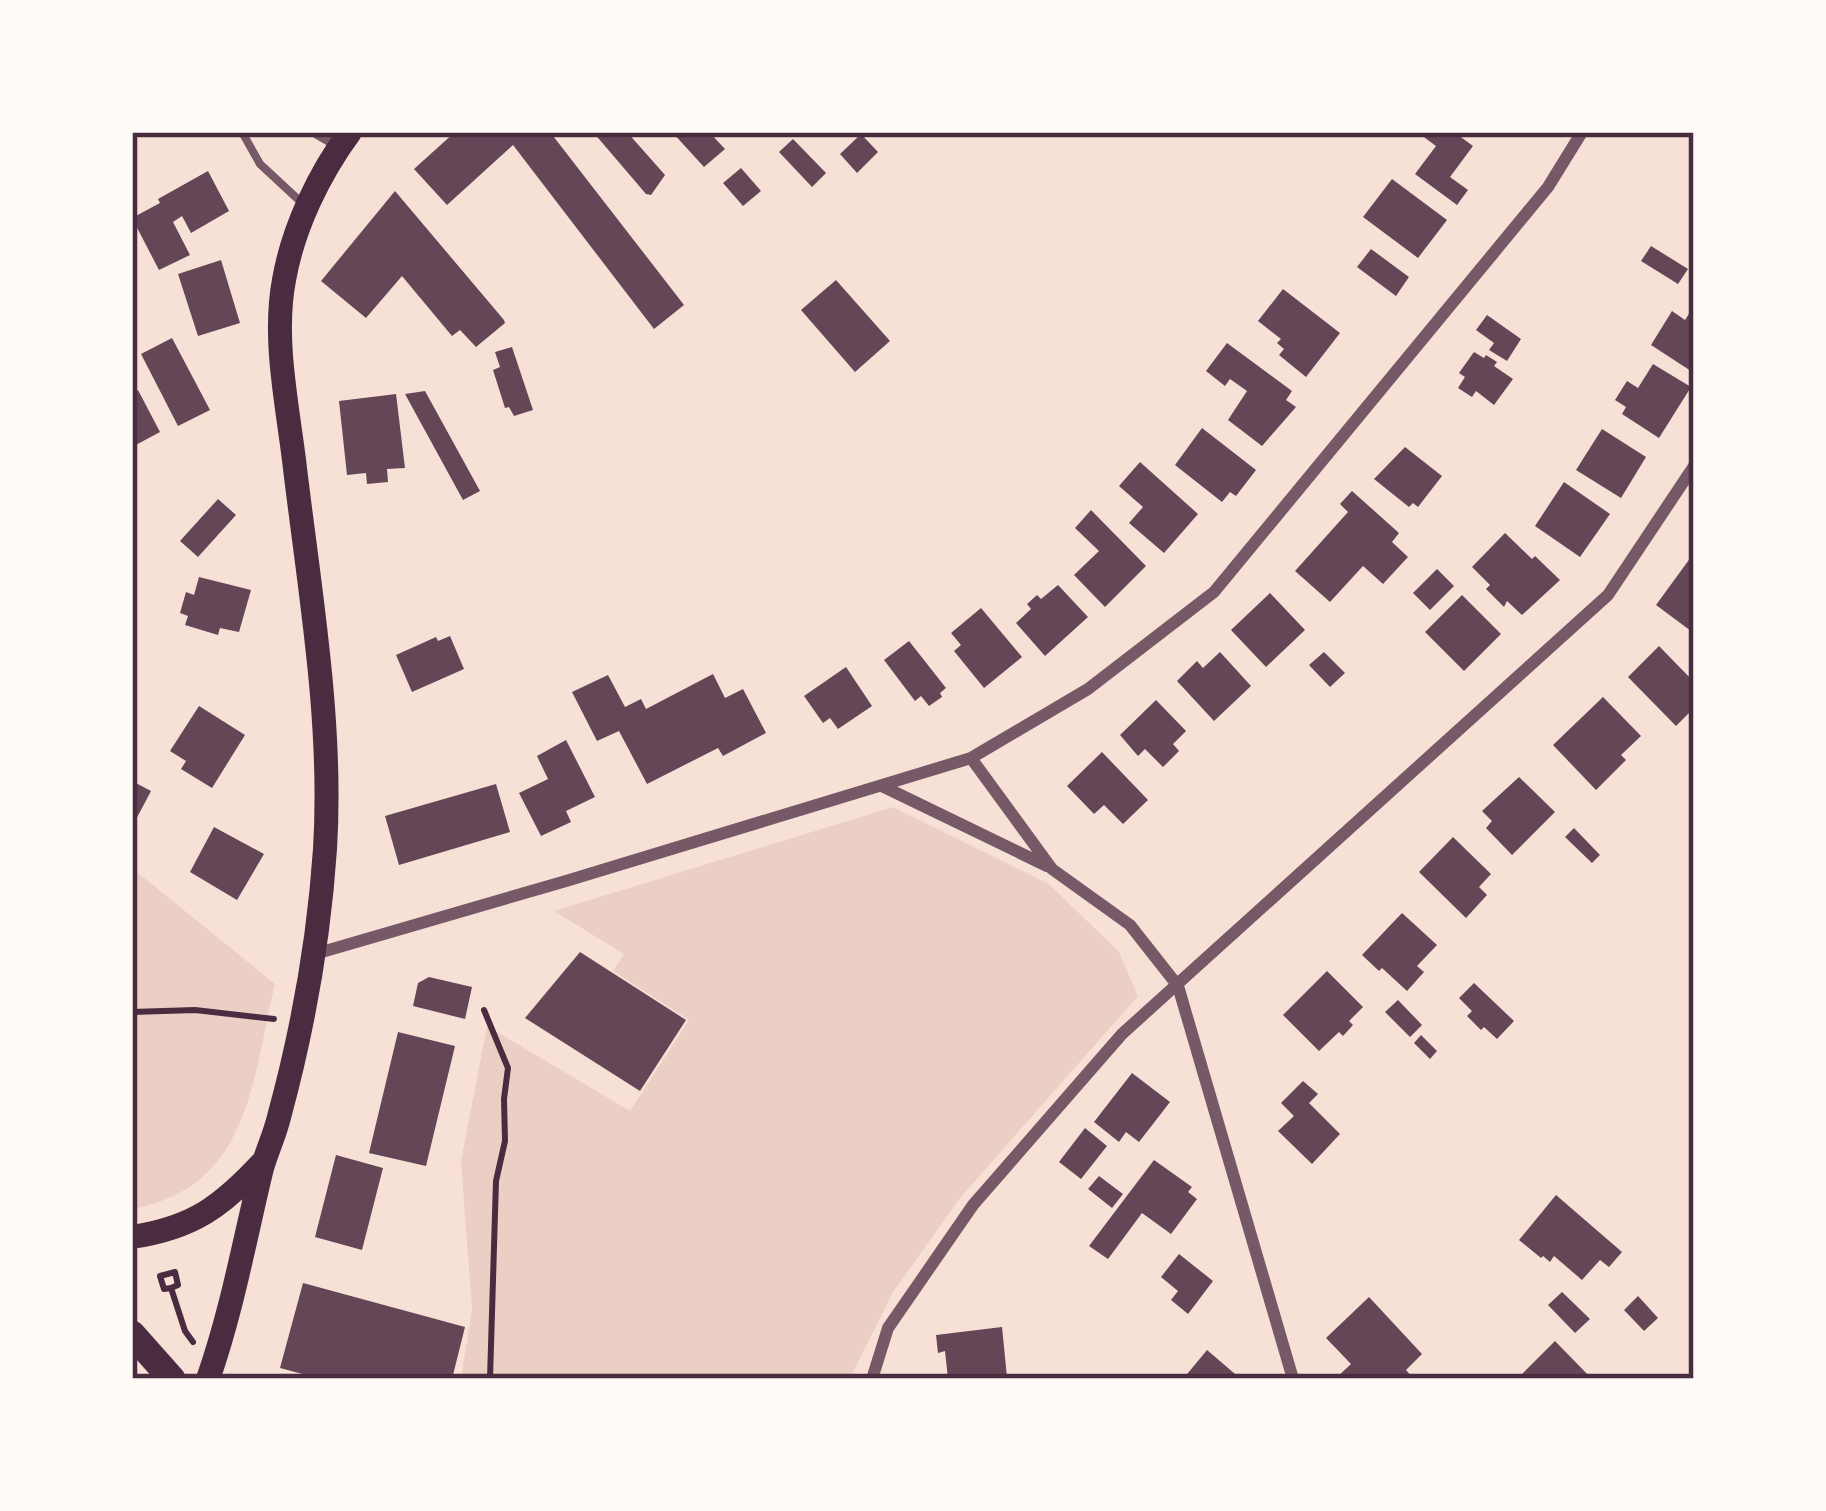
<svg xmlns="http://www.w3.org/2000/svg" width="1826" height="1511" font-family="'Titillium Web',sans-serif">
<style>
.green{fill:#ebcfc5}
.building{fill:#644757}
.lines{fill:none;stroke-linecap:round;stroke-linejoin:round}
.path{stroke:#4a2c40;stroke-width:6}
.service{stroke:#755966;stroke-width:8}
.minor{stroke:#755966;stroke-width:12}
.secondary{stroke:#4a2c40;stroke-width:24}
.primary{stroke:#4a2c40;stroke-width:27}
.neatline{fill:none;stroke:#4a2c40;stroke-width:4.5}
</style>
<rect width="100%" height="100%" fill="#f7e1d7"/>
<path class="green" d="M893,807L1049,884L1119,952L1138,996L960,1198L893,1292L850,1379H461L472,1310L461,1161L487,1026L630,1111L689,1020L613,971L624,954L554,911Z
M132,868L275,984C252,1080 250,1188 132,1209Z"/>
<path class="building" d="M455,132H550L684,305L654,329L513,145L447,205L414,169Z
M593,132H627L665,175L651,195L646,194Z
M672,132H709L725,149L704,167Z
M1417,132H1454L1473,146L1450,177L1468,190L1457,205L1415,174L1436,146Z
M861,134L878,152L857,173L840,154Z
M793,139L826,173L812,187L779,152Z
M741,168L761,191L743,206L723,183Z
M208,171L229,211L191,233L182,216L173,222L190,255L159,270L132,218L160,203L158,199Z
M1392,179L1447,220L1418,258L1363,217Z
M395,191L504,320L505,323L476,347L460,330L452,336L402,276L366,318L321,281Z
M1651,246L1688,269L1678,284L1641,261Z
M1371,249L1409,277L1396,296L1357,267Z
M221,260L240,323L198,336L178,274Z
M836,280L890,341L855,372L801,310Z
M1283,289L1340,333L1306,377L1279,355L1284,349L1277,343L1281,339L1258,321Z
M1694,306V373L1651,345L1672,311L1685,320Z
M1487,315L1521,339L1507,361L1489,350L1494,343L1476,330Z
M172,338L210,410L178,426L141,354Z
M1227,343L1292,391L1286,400L1296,407L1262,446L1228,420L1247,391L1230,379L1225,386L1206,371Z
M512,347L533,410L514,416L509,407L505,408L493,370L500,367L495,352Z
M1474,352L1484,358L1486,355L1497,362L1494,366L1513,379L1494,405L1476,391L1472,397L1458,388L1465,377L1459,373Z
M1653,364L1691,387L1659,438L1622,414L1626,407L1615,400L1627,381L1638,388Z
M138,390L160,432L132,447V393Z
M425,391L480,491L463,500L405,394Z
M396,394L405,468L387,469L388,482L367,484L366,473L347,475L339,401Z
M1202,428L1256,470L1236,496L1230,492L1222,502L1175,465Z
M1602,429L1646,457L1621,498L1576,470Z
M1405,447L1442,476L1418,507L1413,503L1409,507L1374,479Z
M1140,462L1198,514L1164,553L1129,523L1143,507L1119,486Z
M1564,482L1610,514L1580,557L1535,526Z
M1352,491L1399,533L1392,542L1408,557L1383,584L1363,566L1330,602L1295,571L1348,512L1340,504Z
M218,499L236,515L198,557L180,541Z
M1091,510L1146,566L1105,607L1074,575L1099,551L1075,528Z
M1505,533L1532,559L1535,556L1560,580L1522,615L1507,601L1504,607L1486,589L1490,585L1472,567Z
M1691,557L1694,559V627L1691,631L1656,605Z
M1437,569L1454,586L1430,610L1413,593Z
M199,577L251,590L239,632L220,628L218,635L185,625L188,616L180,613L186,592L194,595Z
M1058,585L1088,617L1045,656L1016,623L1031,609L1027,604L1037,595L1041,599Z
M1270,593L1305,630L1266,667L1231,630Z
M1462,595L1501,634L1464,671L1425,632Z
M981,608L1022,657L984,688L954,651L961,645L951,633Z
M450,636L464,669L412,692L396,655L436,637L438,641Z
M909,641L946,688L940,693L942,697L929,706L921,696L915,701L884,660Z
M1659,646L1694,682V708L1676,726L1628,677Z
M1220,652L1251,686L1214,721L1177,681L1197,661L1203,668Z
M1324,652L1345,673L1330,687L1309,665Z
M846,667L872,706L838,729L830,718L823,723L804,696Z
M713,674L725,698L743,689L766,733L723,756L718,748L647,784L619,731L597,741L572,692L608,675L625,707L641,699L646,709Z
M1603,697L1641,736L1621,755L1626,760L1596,790L1553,745Z
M1156,700L1186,731L1173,744L1179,751L1163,767L1145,749L1138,756L1120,735Z
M199,706L245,735L212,788L181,769L186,761L170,751Z
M566,740L595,797L566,811L571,822L541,836L519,793L548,779L537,756Z
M1102,752L1148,800L1123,824L1104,805L1094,814L1067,786Z
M1519,777L1555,812L1512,855L1486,828L1492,821L1482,811Z
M132,781L151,791L132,827Z
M496,784L510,832L399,865L385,816Z
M214,827L264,854L237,900L190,872Z
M1574,828L1600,855L1592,863L1565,837Z
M1453,837L1491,874L1479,887L1487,895L1466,918L1419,872Z
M1402,913L1437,945L1417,966L1424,972L1407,991L1382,968L1379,971L1362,955Z
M580,952L686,1020L640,1091L525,1018Z
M1327,971L1363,1007L1349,1021L1353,1025L1343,1036L1339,1032L1319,1051L1283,1015Z
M429,977L472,987L465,1019L413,1006L418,983Z
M1474,983L1514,1021L1497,1039L1484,1027L1481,1030L1467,1016L1472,1011L1459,998Z
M1398,1000L1422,1025L1410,1037L1385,1012Z
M398,1032L455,1046L426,1166L369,1153Z
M1421,1035L1437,1051L1430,1059L1414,1043Z
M1132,1073L1170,1102L1139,1142L1126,1132L1119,1142L1094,1122Z
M1303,1081L1318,1094L1309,1103L1340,1134L1312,1164L1278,1131L1294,1116L1281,1103Z
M1085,1128L1107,1146L1081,1179L1059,1162Z
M336,1155L383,1168L362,1250L315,1237Z
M1154,1160L1192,1187L1188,1192L1197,1199L1171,1234L1142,1213L1108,1259L1089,1246Z
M1099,1176L1123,1194L1112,1208L1088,1189Z
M1556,1195L1622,1252L1609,1267L1600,1260L1582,1280L1554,1256L1550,1262L1543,1256L1541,1258L1519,1240Z
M1179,1254L1213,1281L1188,1314L1171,1300L1178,1291L1161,1277Z
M303,1283L465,1327L452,1379L432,1375L431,1379H321L280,1368Z
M1562,1292L1590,1319L1575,1333L1548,1305Z
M1638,1296L1658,1318L1644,1331L1624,1310Z
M1369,1297L1422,1354L1406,1370L1414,1379H1335L1351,1364L1326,1338Z
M1002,1327L1007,1377L948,1379L945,1351L938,1353L936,1335Z
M1555,1341L1592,1379H1517Z
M1207,1350L1241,1379H1183Z"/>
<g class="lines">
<path class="path" d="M484,1010L508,1068L504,1099L505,1141L496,1181L490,1379
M132,1012L195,1010L274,1019
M171,1288L178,1285L175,1272L160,1276L164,1289L171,1288L185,1331L193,1342"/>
<path class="service" d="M242,132L260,164L302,203"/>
<path class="minor" d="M316,132L340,146
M971,758L1052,869L1130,925L1178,986L1293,1379
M882,786L1047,866
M315,954L566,881L971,758L1088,689L1214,592L1548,187L1582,132
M872,1379L888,1328L973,1205L1122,1034L1608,595L1694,466"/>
<path class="secondary" d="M132,1237C193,1228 222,1206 262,1163
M208,1379C232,1311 245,1238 262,1168C267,1151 275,1134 279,1117C303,1029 319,939 325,849C333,720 309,588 294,460C287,403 273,338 284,280C293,228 319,174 350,132"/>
<path class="primary" d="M132,1334L172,1379"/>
</g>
<rect width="1826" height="1511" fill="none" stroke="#fffaf5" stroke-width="270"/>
<rect x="135" y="135" width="1556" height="1241" class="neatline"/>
</svg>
